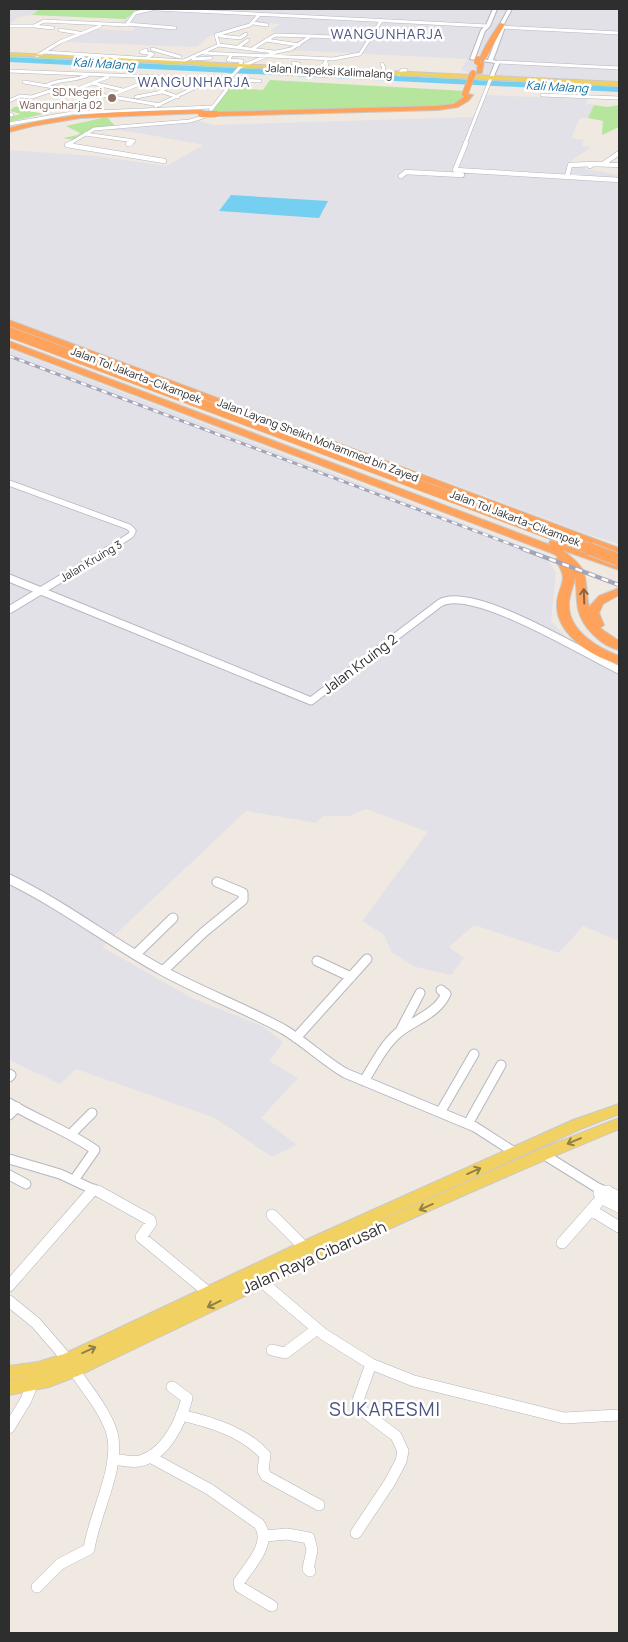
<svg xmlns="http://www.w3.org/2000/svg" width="628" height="1642" font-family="Manrope,sans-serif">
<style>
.industrial{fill:#e3e1e8}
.green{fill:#b6e59e}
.water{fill:#75cff0}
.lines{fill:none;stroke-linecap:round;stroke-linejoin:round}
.river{fill:#75cff0;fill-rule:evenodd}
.minor-far5-casing{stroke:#b4b7c1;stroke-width:4}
.minor-far4-casing{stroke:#b4b7c1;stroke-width:5.5}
.minor-far3-casing{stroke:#b4b7c1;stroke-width:7}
.minor-far2-casing{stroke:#b4b7c1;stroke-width:9}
.minor-far1-casing{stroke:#b4b7c1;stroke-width:11}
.minor-casing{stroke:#b4b7c1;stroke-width:12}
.secondary-casing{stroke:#b4b7c1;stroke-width:2}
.primary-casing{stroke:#c9c9c9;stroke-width:2}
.motorway-casing{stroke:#c9c9c9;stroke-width:2}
.minor-far5{stroke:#fff;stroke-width:3}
.minor-far4{stroke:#fff;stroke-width:4.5}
.minor-far3{stroke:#fff;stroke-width:5.5}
.minor-far2{stroke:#fff;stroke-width:7}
.minor-far1{stroke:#fff;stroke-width:9}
.minor{stroke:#fff;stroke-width:11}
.secondary{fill:#fff;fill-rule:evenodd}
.primary{fill:#f2d163;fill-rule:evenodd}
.motorway{fill:#ffa35c;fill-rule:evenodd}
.rail-far1-casing{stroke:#a3a6b8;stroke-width:3}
.rail-casing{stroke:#a3a6b8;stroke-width:4.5}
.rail-far1{stroke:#fff;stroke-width:2;stroke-dasharray:5.5;stroke-linecap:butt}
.rail{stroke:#fff;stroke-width:2.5;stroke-dasharray:7;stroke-linecap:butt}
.motorway-bridge-far2-casing{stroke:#c9c9c9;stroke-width:7;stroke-linecap:butt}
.motorway-bridge-far1-casing{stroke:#c9c9c9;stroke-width:11;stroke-linecap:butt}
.motorway-bridge-casing{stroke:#c9c9c9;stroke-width:14;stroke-linecap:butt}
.motorway-bridge-far2{stroke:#ffa35c;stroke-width:6}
.motorway-bridge-far1{stroke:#ffa35c;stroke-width:10}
.motorway-bridge{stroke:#ffa35c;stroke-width:12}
.oneway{stroke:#8c6343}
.oneway2{stroke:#908048}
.education-dot{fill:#8d6e63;stroke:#fff;stroke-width:2}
.labels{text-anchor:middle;stroke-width:5;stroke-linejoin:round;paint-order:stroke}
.far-street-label{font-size:11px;fill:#2e2e2e;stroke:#fff}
.far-education-label{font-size:11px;fill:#785e54;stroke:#fff;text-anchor:end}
.far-water-label{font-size:12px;font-style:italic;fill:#0d6fa3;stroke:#fff}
.far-quarter-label{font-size:14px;letter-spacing:1px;fill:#4d5680;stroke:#fff}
.street-label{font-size:14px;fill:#2e2e2e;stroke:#fff}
.near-street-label{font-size:16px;fill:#2e2e2e;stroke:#fff}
.near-quarter-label{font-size:19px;letter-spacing:1px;fill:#4d5680;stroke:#fff}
</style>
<rect width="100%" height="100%" fill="#efe9e1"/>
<path class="industrial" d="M9,9H619V82L471,74L461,70L467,59L289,50L312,37L282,35L270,31L280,24L257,22L215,34L208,37L197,47L65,42L95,29L132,31L135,28L120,24L124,19L32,15L18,17L9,25Z
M484,95L587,99L586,103L594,105L588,118H580L571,138L584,140L582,146L591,147L568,163L587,167L585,169L619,175V544L587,534L9,319V150L96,156L166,166L204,145L139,133L97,128L196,120L213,125L474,117Z
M9,349L543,554L556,573L551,621L574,646L619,666V941L583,926L559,953L474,925L449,947L464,958L451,975L416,967L392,953L384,935L362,921L428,832L366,809L350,816H323L316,823L246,811L102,947L192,998L262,1026L283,1042L269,1061L298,1078L261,1118L297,1145L272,1157L215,1118L76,1069L60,1084L9,1060Z"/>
<path class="green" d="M40,9H139L125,19L32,15Z
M9,54L619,84V87L9,57Z
M270,80L466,91C459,105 451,105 436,107L209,112L229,87L263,90Z
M594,105L607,107L619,105V127L602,135L603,121L588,118Z
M26,106L25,110L43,114L9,122V117L21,114L10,111L14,107Z
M107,117L115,126L94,129L74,140L63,138L78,135L80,133L66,126Z"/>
<path class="water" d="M9,57L619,87V92L9,62Z
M231,195L328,201L319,218L219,211Z"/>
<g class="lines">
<path class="river" d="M66,60L270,70L273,72L270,74L64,63Z
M381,76L465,80L468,82L465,84L379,79V77Z
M535,84L619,87V91L533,87V85Z"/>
<g class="minor-far5-casing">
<path id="minor-far5" d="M152,9L135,13L127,24L175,28
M156,9L488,26
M253,23L267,25
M9,26H34L44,21L128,25
M34,26L53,28
M500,27L619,33
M60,30L79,33
M220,36L240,38L246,34
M266,40L299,45
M219,45L216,35L250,25L259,15
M238,47L248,40
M152,49L180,57
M252,49L275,35L311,36
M146,50L141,52L153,54L148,57
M44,52L183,61
M203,53L333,59L360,54L381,21
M232,54L228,60L242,61L240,65
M37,56L60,42L100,26
M193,59L211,58
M181,62L219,45L274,52
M498,62L619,68
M293,63L299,64L297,69
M382,64L384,68L382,73
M325,69L327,64H324L326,61
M9,71L260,81
M399,74L402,70H406
M227,76L233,75L240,67L276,52L291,49L311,36L370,39
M24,82L160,105
M92,83L123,90
M47,85C63,78 73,82 88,75
M77,89L108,77
M112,95L157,77
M542,95L619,98
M136,97L162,92
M178,97L160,91L180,82
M9,101L20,96L32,97L59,88
M87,101L102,95
M156,106L211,80
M210,111L227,89
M9,114L12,115
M9,124L72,113L212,107
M85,134L134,141L128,144
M69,144L94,129L190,121L206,116
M465,144L491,78"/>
</g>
<g class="minor-far4-casing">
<path id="minor-far4" d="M466,143L455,170L619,180
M128,144L131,143
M67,145L71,143
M67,145L164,161
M603,164L619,153
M590,166L593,164L619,165
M401,176L406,172L462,175
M567,177L570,165L593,164"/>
</g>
<g class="minor-far3-casing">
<path id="minor-far3" d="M9,483L129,527L133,531L131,535L108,550"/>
</g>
<g class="minor-far2-casing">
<path id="minor-far2" d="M9,578L311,701L440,603C472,584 585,654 619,670
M9,610L110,549"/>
</g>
<g class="minor-far1-casing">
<path id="minor-far1" d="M9,879C63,905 110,942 163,971C202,992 244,1008 283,1029C305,1042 323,1060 345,1073L475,1127L514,1152
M136,954L173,918
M317,961L351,977
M163,971L204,932L243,900V893L217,882
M400,1031L420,993
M296,1038L367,959
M9,1074L11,1075L9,1077
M364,1081C374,1065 383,1046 398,1033C414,1020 437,1014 446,994L441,990
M9,1103C37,1120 68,1131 95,1150L74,1180
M441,1111L474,1054
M9,1115L17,1107
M468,1124L501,1065
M71,1134L92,1113
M543,1154L596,1187L609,1193
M9,1159L60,1174L101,1193
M9,1175L26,1184
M91,1193L94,1189
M606,1193L608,1191"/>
</g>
<g class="minor-casing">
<path id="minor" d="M98,1191L150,1220L151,1223L141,1237L209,1293
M606,1191L619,1197
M599,1193L601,1198L619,1207
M591,1210L619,1227
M272,1215L304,1247
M562,1243L608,1191
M261,1281L323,1334L371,1364L414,1381L564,1418L619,1415
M9,1286L92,1191
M9,1301L36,1323L68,1360
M272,1350L285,1353L317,1329
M181,1415C211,1422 244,1432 265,1455L263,1470L266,1476L319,1505
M9,1428L26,1400L32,1385
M150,1457L209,1489L259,1524C273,1543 249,1566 239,1582L240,1587L272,1606
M113,1459C122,1460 131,1463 140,1461C166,1454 181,1422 187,1398L172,1387
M356,1533L390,1482L401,1461L403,1451L396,1436L356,1406L371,1364
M265,1536L287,1534L309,1538L312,1550L308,1569L310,1571
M37,1587L60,1564L89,1549C94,1514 121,1467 112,1433C105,1410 87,1390 74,1370"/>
</g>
<g class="secondary-casing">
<path id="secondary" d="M493,9H497L490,26L485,31L475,58L488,60L501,27L500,24L508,9H512L504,24L505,27L493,60L500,62L493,78L491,79L489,78L495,63L470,59L481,30L486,25Z"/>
</g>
<g class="primary-casing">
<path id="primary" d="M9,53L619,82V86L9,55Z
M619,1104V1114L583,1128L266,1272L538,1150L619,1118V1129C436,1204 258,1289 80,1375L49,1387L9,1395V1381L31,1377L9,1380V1366L38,1362L64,1354L299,1243L573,1120Z"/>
</g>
<g class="motorway-casing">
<path id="motorway" d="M500,23L505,24L484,61L482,73L477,74C476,58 490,38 500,23Z
M468,94L473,95L468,101L458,107L438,110L216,116L213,114L216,112L438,106L454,104Z
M202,110L205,112L204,113L80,118L33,126L9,132V128C72,111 137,111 202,110Z
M9,320L619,548V555L9,326Z
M9,341L550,545L549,543L550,541H558L619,563V570L562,550C592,571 583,576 589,607L599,596L619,588V595L603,604L599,613L604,625L600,628L619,641V650C601,646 582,627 578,609C576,599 577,588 575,577C574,586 569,595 569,604C568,631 598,648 619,656V664C594,658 558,636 557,607C556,585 572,583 555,560L558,557L554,554L9,347Z"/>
</g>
<use href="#minor-far5" class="minor-far5"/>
<use href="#minor-far4" class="minor-far4"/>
<use href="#minor-far3" class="minor-far3"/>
<use href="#minor-far2" class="minor-far2"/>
<use href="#minor-far1" class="minor-far1"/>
<use href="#minor" class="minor"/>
<use href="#secondary" class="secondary"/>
<use href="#primary" class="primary"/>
<use href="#motorway" class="motorway"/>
<g class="rail-far1-casing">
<path id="rail-far1" d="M9,356L526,550"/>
</g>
<g class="rail-casing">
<path id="rail" d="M523,549L619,585"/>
</g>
<use href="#rail-far1" class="rail-far1"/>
<use href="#rail" class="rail"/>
<g class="motorway-bridge-far2-casing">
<path id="motorway-bridge-far2" d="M477,62L478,59
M465,94L473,73
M201,114H216"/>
</g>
<g class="motorway-bridge-far1-casing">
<path id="motorway-bridge-far1" d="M9,332L593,550"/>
</g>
<g class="motorway-bridge-casing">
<path id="motorway-bridge" d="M590,549L619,560"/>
</g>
<use href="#motorway-bridge-far2" class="motorway-bridge-far2"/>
<use href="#motorway-bridge-far1" class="motorway-bridge-far1"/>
<use href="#motorway-bridge" class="motorway-bridge"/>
</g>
<defs><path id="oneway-shaft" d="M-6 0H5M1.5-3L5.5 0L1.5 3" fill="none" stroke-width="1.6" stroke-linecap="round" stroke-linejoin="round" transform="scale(1.25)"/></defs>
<use class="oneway" href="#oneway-shaft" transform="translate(584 596) rotate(-92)"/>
<g class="oneway2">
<use href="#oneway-shaft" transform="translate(574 1141) rotate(157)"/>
<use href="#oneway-shaft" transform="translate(474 1171) rotate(-24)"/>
<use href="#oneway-shaft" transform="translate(426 1207) rotate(156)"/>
<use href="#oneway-shaft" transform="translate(214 1304) rotate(154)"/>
<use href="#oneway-shaft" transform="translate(89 1350) rotate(-24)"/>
</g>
<circle class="education-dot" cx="112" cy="98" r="5"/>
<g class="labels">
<g class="far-street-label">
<text transform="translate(329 71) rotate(3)" y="4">Jalan Inspeksi Kalimalang</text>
<text transform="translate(136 375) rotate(21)" y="4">Jalan Tol Jakarta–Cikampek</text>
<text transform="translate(318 440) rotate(21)" y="4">Jalan Layang Sheikh Mohammed bin Zayed</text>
<text transform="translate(515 518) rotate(21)" y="4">Jalan Tol Jakarta–Cikampek</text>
<text transform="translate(91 561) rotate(-31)" y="4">Jalan Kruing 3</text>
</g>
<g class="far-education-label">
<text x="102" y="96">SD Negeri<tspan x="102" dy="13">Wangunharja 02</tspan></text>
</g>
<g class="far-water-label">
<text transform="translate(104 64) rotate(3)" y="4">Kali Malang</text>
<text transform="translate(557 87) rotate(3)" y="4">Kali Malang</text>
</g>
<g class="far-quarter-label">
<text x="387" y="39">WANGUNHARJA</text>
<text x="194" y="87">WANGUNHARJA</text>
</g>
<g class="street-label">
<text transform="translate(360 664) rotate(-37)" y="5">Jalan Kruing 2</text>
</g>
<g class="near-street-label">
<text transform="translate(314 1257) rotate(-24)" y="6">Jalan Raya Cibarusah</text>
</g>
<g class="near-quarter-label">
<text x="385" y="1416">SUKARESMI</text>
</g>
</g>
<rect width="628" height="1642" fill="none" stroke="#2e2e2e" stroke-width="20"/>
</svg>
